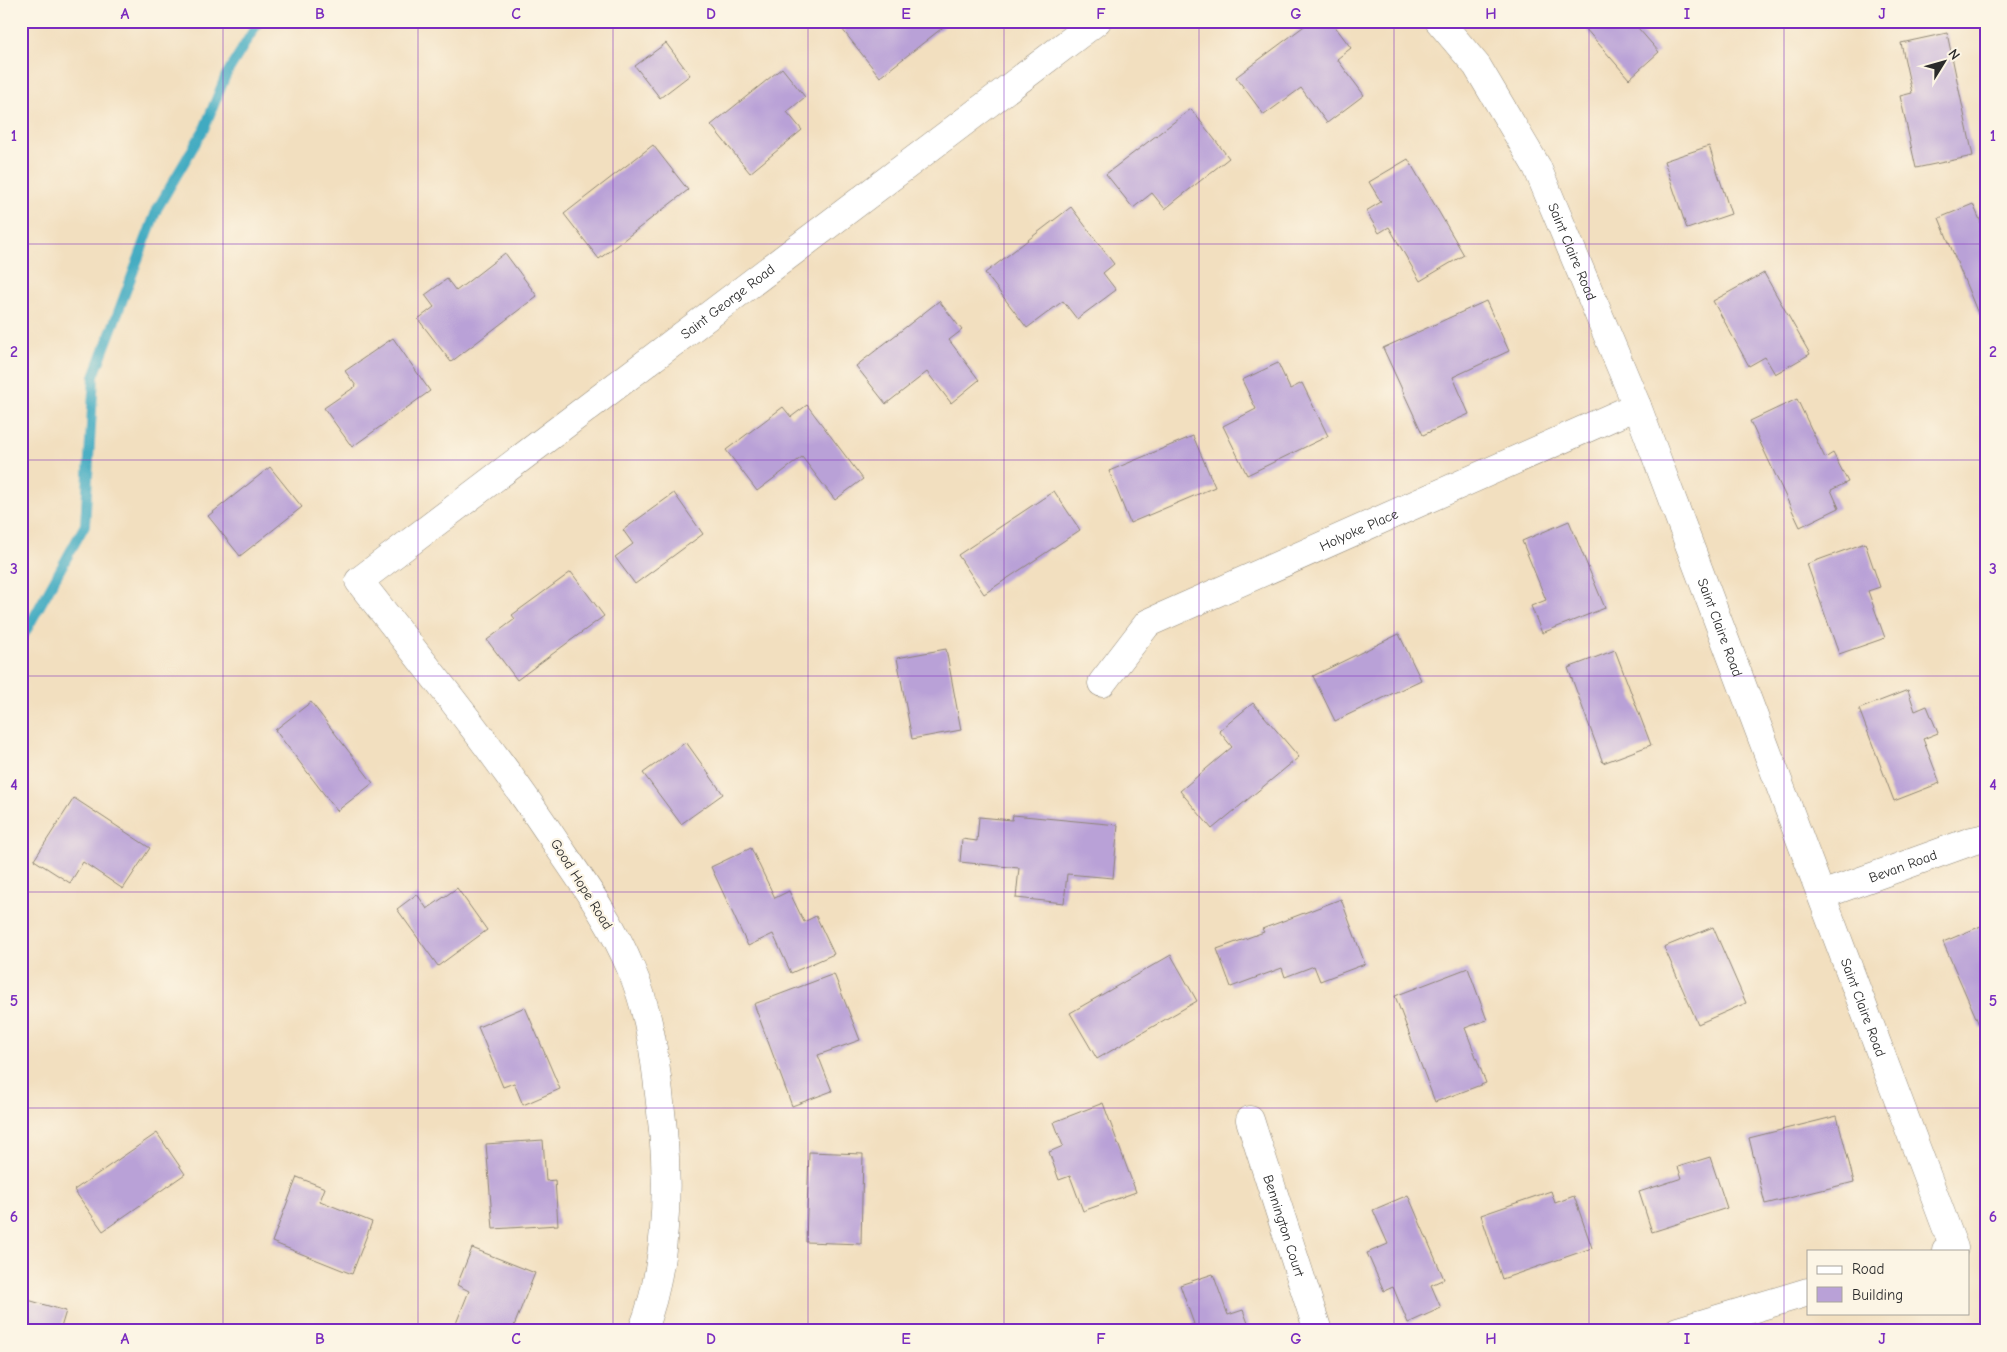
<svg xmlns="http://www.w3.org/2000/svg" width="2007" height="1352" font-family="'Comic Neue',sans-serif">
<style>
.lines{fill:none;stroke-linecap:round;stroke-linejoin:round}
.stream{stroke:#41aac1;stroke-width:10}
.building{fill:#b9a1d7}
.minor-casing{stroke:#8e8575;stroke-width:29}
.minor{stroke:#fff;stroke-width:28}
.grid{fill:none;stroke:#7b2cbf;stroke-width:1;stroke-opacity:0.55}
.labels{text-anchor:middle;stroke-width:4.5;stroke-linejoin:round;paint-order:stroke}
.street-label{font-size:14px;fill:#2b2b2b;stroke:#fcf5e5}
.neatline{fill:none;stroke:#7b2cbf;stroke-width:2}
.grid-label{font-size:16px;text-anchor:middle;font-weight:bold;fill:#7b2cbf}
</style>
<rect width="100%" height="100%" fill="#fcf5e5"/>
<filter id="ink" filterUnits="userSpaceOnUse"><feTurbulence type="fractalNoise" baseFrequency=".02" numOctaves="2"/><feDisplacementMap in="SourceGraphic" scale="10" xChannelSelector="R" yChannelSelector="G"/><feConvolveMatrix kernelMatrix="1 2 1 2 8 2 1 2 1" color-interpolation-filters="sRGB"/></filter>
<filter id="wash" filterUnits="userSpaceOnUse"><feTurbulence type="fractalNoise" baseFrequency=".0096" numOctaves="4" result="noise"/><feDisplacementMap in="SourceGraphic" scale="20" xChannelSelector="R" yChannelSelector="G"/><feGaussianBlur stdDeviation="1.12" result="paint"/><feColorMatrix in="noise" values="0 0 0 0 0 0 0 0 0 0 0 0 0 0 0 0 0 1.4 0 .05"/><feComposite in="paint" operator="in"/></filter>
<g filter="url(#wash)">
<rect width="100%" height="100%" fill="#f2dfbf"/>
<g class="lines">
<path class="stream" d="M21,640L85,525L94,376L157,209L204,129L226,75L259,21"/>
</g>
<g id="blocks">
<path class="building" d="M852,21H951L880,77L842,29Z
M1311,21H1331L1351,48L1337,59L1364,95L1327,123L1301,88L1264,115L1236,77Z
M1593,21H1632L1659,52L1629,79L1585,28Z
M1947,33L1973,156L1916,168L1900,96L1912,93L1901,43Z
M666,43L690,75L660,98L635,66Z
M782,68L805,97L787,112L802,130L750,173L711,125Z
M1191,109L1229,158L1165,209L1152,193L1133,208L1106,174Z
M653,145L688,190L599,259L564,214Z
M1709,146L1731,214L1687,229L1664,161Z
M1408,159L1464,255L1420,281L1389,227L1379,233L1366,211L1381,202L1369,182Z
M1973,204L1986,234V313L1979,316L1939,218Z
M1071,207L1114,264L1103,273L1116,290L1077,319L1063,301L1027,328L985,273Z
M505,253L537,296L451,362L418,319L434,307L425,295L447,279L456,291Z
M1764,273L1810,354L1775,374L1765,357L1749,366L1713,301Z
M939,301L962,330L949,340L979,380L951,403L927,372L886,404L856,366Z
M1486,301L1509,351L1453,377L1469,414L1423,435L1383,348Z
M393,338L430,391L352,447L324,408L356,386L345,371Z
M1278,363L1290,389L1302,383L1328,436L1247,475L1223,426L1256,409L1242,380Z
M1797,399L1825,458L1833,453L1848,482L1831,490L1839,508L1800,527L1750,421Z
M807,405L863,479L835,500L802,457L757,491L726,450L783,407L791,417Z
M1193,436L1215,487L1130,523L1109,471Z
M270,467L302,507L240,556L208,516Z
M1054,491L1080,530L984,594L958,555Z
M674,493L703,534L635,584L615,557L633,544L623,530Z
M1569,521L1605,608L1542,633L1531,606L1546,600L1522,541Z
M1865,543L1880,587L1868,591L1885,638L1839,654L1807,564Z
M571,572L604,616L517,680L487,640L515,619L512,615Z
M1399,634L1421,680L1335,721L1313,676Z
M946,649L961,730L912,739L897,658Z
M1615,650L1651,745L1603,763L1568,668Z
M1908,690L1915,711L1927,706L1938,733L1923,739L1940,783L1894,801L1859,709Z
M311,702L373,783L337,811L275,730Z
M1253,703L1299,757L1212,829L1180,791L1232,747L1219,731Z
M686,742L723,794L681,824L643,773Z
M74,798L150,848L123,889L83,862L70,883L34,860Z
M1013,815L1118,825L1113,878L1067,874L1064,903L1016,898L1019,868L960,862L962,839L977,841L979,817L1012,820Z
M751,848L775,898L789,891L804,922L816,916L834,954L791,973L773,934L748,946L711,867Z
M457,888L487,930L438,966L397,909L417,894L427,909Z
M1341,899L1365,964L1320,981L1314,966L1285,977L1282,968L1231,987L1217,949L1264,932L1262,929Z
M1986,924V1027L1981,1029L1943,942Z
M1713,927L1746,1003L1698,1024L1664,947Z
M1171,955L1197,1001L1097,1059L1070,1013Z
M1468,968L1487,1020L1465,1028L1486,1083L1435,1102L1395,996Z
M834,974L860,1040L818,1055L832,1091L792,1106L754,1004Z
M525,1007L560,1089L523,1105L514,1083L503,1087L478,1027Z
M1103,1103L1136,1192L1083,1211L1070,1176L1059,1180L1049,1152L1063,1146L1054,1122Z
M1837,1116L1854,1182L1765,1204L1749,1138Z
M157,1133L185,1174L103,1231L74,1190Z
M543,1140L546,1181L555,1180L558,1225L493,1229L486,1144Z
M809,1152L863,1154L861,1244L806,1242Z
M1710,1157L1727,1208L1652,1232L1639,1192L1682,1178L1678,1167Z
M297,1177L325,1188L320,1201L372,1222L352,1274L272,1242Z
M1551,1191L1555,1203L1574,1196L1592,1248L1502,1279L1481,1215Z
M1408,1195L1444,1279L1431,1285L1441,1308L1408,1323L1393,1287L1384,1291L1367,1253L1388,1244L1373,1210Z
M472,1248L535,1273L512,1331H453L469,1291L457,1285Z
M1213,1274L1228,1315L1243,1310L1251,1331H1175L1194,1324L1180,1285Z
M21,1298L66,1311L60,1331H21Z"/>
</g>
</g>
<g filter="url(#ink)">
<use href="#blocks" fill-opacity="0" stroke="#8e8575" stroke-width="1"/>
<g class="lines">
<g class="minor-casing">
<g id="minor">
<path id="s1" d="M1439,21L1477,66L1537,167L1637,406L1954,1248L1946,1251"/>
<path id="s2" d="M1102,683L1148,623L1637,406"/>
<path id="s3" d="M1822,895L1972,841L1986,838"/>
<path id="s4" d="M1250,1120L1318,1331"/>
<path id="s5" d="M642,1331C666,1273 669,1191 663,1130C657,1077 653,1019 631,969C613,925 586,887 560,849C499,756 428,669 359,581L1097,21"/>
<path d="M1678,1331L1808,1292"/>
</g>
</g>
<use href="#minor" class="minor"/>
</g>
</g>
<path class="grid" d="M223,21V1331M418,21V1331M613,21V1331M808,21V1331M1004,21V1331M1199,21V1331M1394,21V1331M1589,21V1331M1784,21V1331M21,244H1986M21,460H1986M21,676H1986M21,892H1986M21,1108H1986"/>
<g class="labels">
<g class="street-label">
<text dy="5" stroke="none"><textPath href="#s1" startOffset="268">Saint Claire Road</textPath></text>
<text dy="5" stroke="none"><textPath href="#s5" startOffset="1306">Saint George Road</textPath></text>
<text dy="5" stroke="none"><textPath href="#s2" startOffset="306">Holyoke Place</textPath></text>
<text dy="5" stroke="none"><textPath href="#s1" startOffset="672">Saint Claire Road</textPath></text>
<text dy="5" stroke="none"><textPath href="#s3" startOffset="86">Bevan Road</textPath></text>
<text transform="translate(582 884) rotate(58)" y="5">Good Hope Road</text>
<text dy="5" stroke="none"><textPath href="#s1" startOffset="1078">Saint Claire Road</textPath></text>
<text dy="5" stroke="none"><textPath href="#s4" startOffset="111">Bennington Court</textPath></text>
</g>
</g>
<rect width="2007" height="1352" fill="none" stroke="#fcf5e5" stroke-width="55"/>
<rect x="1807" y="1250" width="162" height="65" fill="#fcf5e5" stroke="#a8a49b"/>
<rect x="1817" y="1266" width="25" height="8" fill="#ffffff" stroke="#a8a49b"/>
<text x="1852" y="1274" font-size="15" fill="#2b2b2b">Road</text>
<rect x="1817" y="1287" width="25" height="15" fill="#b9a1d7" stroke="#a8a49b"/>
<text x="1852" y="1300" font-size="15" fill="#2b2b2b">Building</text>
<g transform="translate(1944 62) rotate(53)" stroke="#fcf5e5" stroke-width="4" paint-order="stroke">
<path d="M0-4L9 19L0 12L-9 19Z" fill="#2b2b2b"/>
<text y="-8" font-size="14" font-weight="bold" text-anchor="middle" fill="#2b2b2b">N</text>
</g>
<rect x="28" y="28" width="1952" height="1296" class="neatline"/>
<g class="grid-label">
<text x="125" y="19">A</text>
<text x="320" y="19">B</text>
<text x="516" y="19">C</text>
<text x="711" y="19">D</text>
<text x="906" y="19">E</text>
<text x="1101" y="19">F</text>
<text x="1296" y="19">G</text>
<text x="1491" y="19">H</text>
<text x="1687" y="19">I</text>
<text x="1882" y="19">J</text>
<text x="14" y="141">1</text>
<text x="1993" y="141">1</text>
<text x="14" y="357">2</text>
<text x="1993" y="357">2</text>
<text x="14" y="574">3</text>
<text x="1993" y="574">3</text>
<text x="14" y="790">4</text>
<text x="1993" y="790">4</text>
<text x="14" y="1006">5</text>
<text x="1993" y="1006">5</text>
<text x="14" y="1222">6</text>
<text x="1993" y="1222">6</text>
<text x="125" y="1344">A</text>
<text x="320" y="1344">B</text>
<text x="516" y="1344">C</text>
<text x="711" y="1344">D</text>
<text x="906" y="1344">E</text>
<text x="1101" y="1344">F</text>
<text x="1296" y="1344">G</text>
<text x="1491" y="1344">H</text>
<text x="1687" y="1344">I</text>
<text x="1882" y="1344">J</text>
</g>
</svg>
